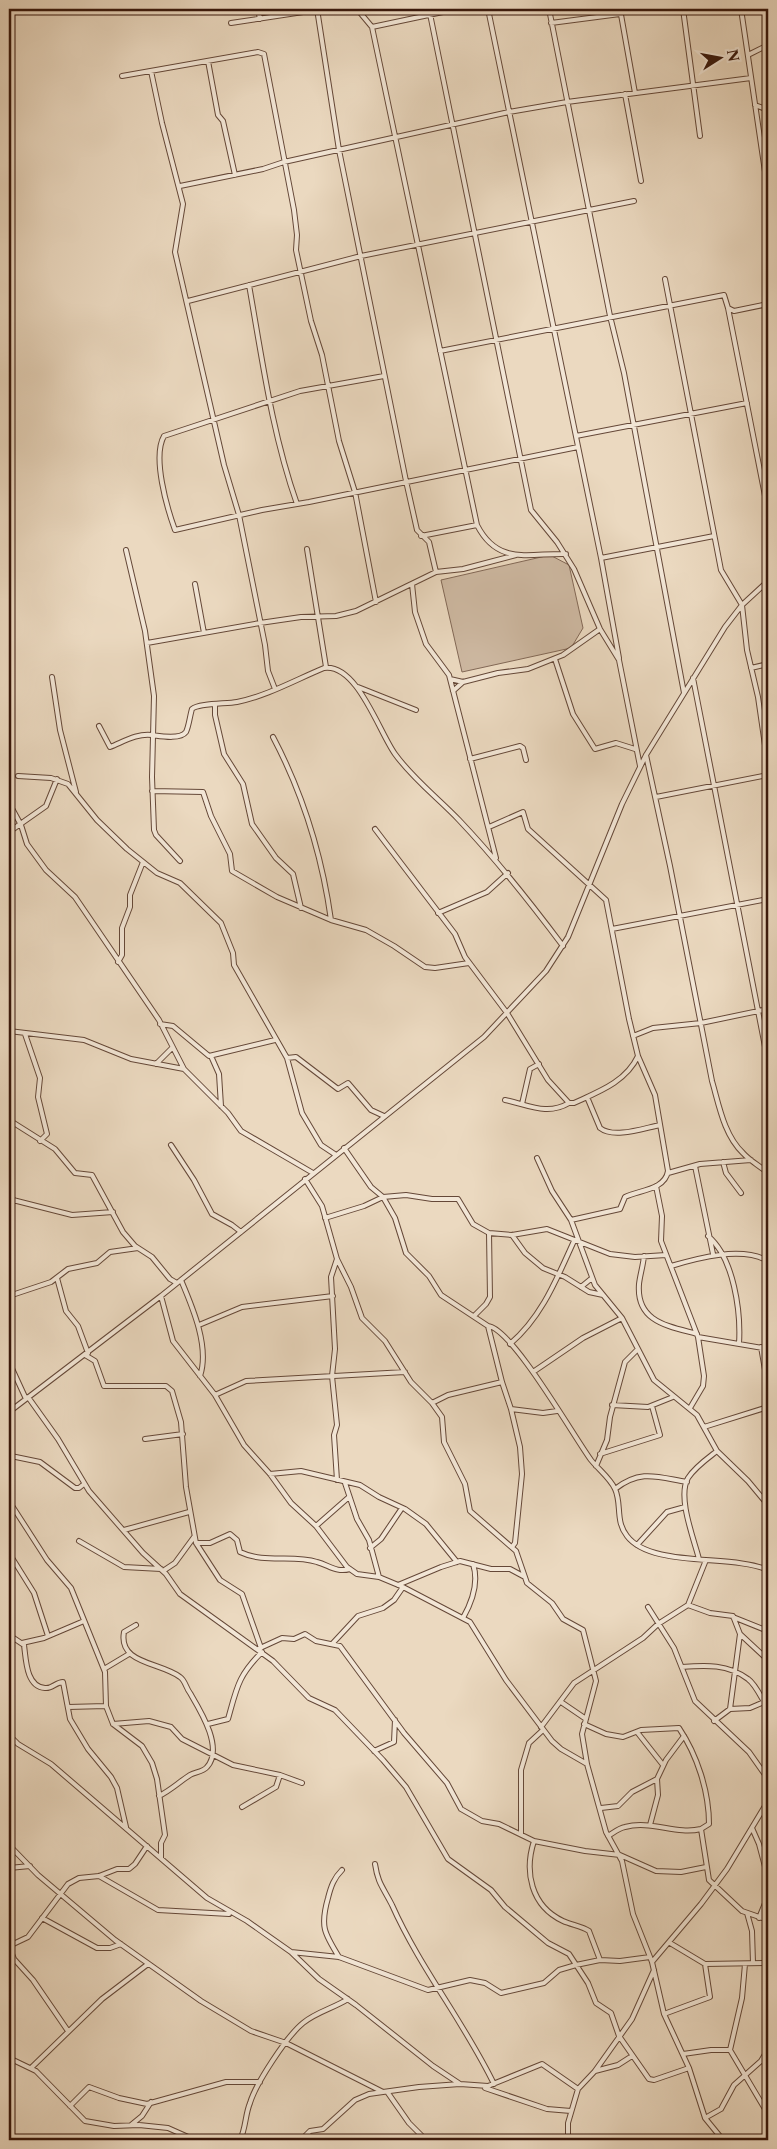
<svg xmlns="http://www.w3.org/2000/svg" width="777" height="2149" font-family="'Libre Caslon Text',serif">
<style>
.garden{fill:#cdb8a1;stroke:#826856}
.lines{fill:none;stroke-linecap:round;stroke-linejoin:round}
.street-casing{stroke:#654838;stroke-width:6}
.street{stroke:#f2e6d6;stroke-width:4}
</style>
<rect width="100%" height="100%" fill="#ebd9c0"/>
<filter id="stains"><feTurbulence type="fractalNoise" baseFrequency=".004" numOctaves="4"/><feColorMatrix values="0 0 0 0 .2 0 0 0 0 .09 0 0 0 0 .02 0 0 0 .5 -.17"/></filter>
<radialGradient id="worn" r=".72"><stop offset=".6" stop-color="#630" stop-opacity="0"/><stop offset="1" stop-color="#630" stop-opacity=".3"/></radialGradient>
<path class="garden" d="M550,555L569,565L583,628L571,648L462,672L441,580Z"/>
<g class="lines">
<g class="street-casing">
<path id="street" d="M258,9L260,19
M317,9L339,150L406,481L417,530L429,542L436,572
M357,9L372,27L477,525C498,566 529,553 566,554
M429,9L531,510L557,542L574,569L600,629L619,660L640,766
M488,9L601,558L619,658
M549,9L610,316L624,373L684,693
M620,9L635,93
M683,9L700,136
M741,9L768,192
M231,23L323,9
M551,23L620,14
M372,27L457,9
M748,55L768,45
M208,61L218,115L223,121L235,175
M151,71L162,123L183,204L175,252L224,465L239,515L265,645L268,671L275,689
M122,76L258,52L264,54L294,210L297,235L296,250L311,321L322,355L339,441L355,492L376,602
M625,94L641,181
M755,105L768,110
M180,186L263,169L284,162L509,112L567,102L751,78
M665,279L721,570L742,605L747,650L758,697L768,766
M249,285C262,358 272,434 297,504
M188,301L361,256L634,201
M728,308L768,511
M440,351L724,295L728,308L734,311L768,304
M384,376L300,391L164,436C152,457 167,508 175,530L262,510L309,502L578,447
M576,436L747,403
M421,536L477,525
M307,549L326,667
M126,550L145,631L154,696L152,777L154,830L156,835L180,861
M601,558L714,536
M195,584L204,633
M412,584L415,612L426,644L449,675L496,858
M147,643L260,623L301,617L336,616L356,611L436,572L463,569L516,555
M555,659L573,714L595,749L616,743L635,749
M751,668L768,664
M52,677L60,730L76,792
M693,678L768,1062
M450,679L463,682L498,673L528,669L563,655L600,629
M358,687L416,710
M453,691L463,682
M215,705V715L224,754L243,784L252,824L276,858L293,874L301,908
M99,726L110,747C123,742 137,733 152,735C160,736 180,740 186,732C189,726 190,715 192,709C199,703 226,704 237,702C267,696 295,680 324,668C357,663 379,732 395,754C413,779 438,798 459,820C497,860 530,902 563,946
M273,737C303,794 322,856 331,920
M646,755L670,866L712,1081C719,1105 724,1135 743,1153C750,1161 760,1166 768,1173
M470,759L520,746L523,748L526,760
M18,776L51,778L68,784L97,820L127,849L157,873L180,883L221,923L233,953L234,965L287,1058L302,1113L321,1145L336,1155
M152,791L203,792L211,816L230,854L232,871L277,897L331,920L366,930L394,946L425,967L435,968L469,963
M656,797L768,775
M9,803L21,825L27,844L46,870L75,897L159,1020L184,1069L228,1113L241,1131L313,1173
M489,827L523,812L528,829L606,900L629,1019L638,1056L655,1095L668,1171C665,1190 639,1190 625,1197L620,1209L571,1220
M375,829L455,934L465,957L507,1013L548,1080L569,1103H574C598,1092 626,1082 638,1056
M9,832L46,806L57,779
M438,913L487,892L508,873
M612,929L768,899
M118,962L122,955V928L130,907V895L143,862
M160,1024L173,1026L209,1056L275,1040
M9,1031L84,1040L131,1059L184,1069
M25,1034L40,1078L38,1097L47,1134L40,1141
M633,1036L653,1028L701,1023L768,1009
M211,1056L219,1074L221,1106
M287,1058L296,1057L338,1089L348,1083L371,1110L384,1116
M156,1064L172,1048
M587,1097L600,1128C614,1139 644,1128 660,1125
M505,1100C529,1105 547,1116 569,1103
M522,1104L530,1069L539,1064
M9,1120L55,1149L75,1173L92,1175L123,1232L135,1246L152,1257L170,1279L177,1283
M171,1145L194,1180L212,1214L232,1225L241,1232
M344,1148L371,1187L383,1197L406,1195L432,1199H458L473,1224L489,1233L512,1235L547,1229L610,1254L635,1257L666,1255
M537,1158L552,1191L571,1220L595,1285L622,1318L654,1380L697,1415L717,1451L748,1481L768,1505
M723,1162L726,1173L741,1193
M695,1166L713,1254
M668,1173L700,1164L751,1160
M305,1179L322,1206L337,1259L351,1287L362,1318L385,1341L411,1382L432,1403L442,1417L444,1442L465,1484L470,1511L516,1551L527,1583L552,1603L563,1619L583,1630L596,1681L582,1734L587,1764L606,1832L622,1861L633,1914L652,1962L664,2014L689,2068L705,2118L723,2140
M656,1186L662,1216L661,1241L698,1337L704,1376L703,1386L690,1408
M9,1199L72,1215L113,1212
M9,1207L14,1200
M325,1218L364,1206L383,1197L395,1218L406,1253L429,1276L441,1295L488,1326C512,1328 574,1437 591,1460C599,1470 610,1478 615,1489C622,1504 615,1521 627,1536C651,1568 732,1554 768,1570
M512,1235L525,1253L543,1268L565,1277L589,1292L603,1295
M708,1236C734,1258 741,1312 739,1344
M644,1256C643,1266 640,1275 639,1284C636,1322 668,1326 697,1334
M337,1259L331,1277L335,1349L332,1376L337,1425L334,1435L337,1480
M671,1266C698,1258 742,1246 768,1261
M57,1278L66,1311L78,1326L88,1353
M181,1280C192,1306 210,1347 200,1376
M581,1287L592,1278
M9,1296L51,1282L68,1269L97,1263L110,1252L138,1248
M161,1296L173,1341L215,1395L244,1445L270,1474L291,1503L316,1526L347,1567L357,1574L379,1577L403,1587L470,1622L506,1680L552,1741L561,1749L587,1764
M474,1316L486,1304L490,1297L489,1233
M199,1325L242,1307L333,1296
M488,1326L502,1382L511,1409L543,1413L557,1411
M698,1337L768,1349
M510,1344C542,1317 557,1278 574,1241
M761,1347L768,1387
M85,1355L95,1361L104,1386H166L172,1391L181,1422L186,1487L196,1543L220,1580L242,1594L261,1648
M9,1362L26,1399
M533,1372L583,1338L622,1318
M215,1395L246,1381L405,1372
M28,1397L58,1439L89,1491L143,1553L166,1574L180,1594L273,1661L309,1698L335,1710L383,1760L406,1787L448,1859L491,1890L505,1907L548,1943L569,1954L588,1983L596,2003L611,2013L619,2036L649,2079L654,2080L689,2068
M432,1403L448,1395L502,1382
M612,1405L648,1407L673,1397
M511,1409L520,1447L522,1474L515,1543L512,1547
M9,1412L161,1296L484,1037L546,971L568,937L622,804L646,755L725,627L742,605L768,581
M704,1427L768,1407
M145,1439L183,1434
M600,1454L660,1435L652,1406
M11,1456L40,1462L75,1488H79L84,1484
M596,1466L607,1440L610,1417L625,1362L638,1349
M270,1474L301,1471L360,1485L379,1497L405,1509L426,1524L457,1562
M345,1483L357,1519L369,1540L379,1577
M615,1489C641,1469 657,1477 687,1482
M9,1501L47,1560L71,1588L105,1672L106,1706L113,1724L142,1746L152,1763L157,1779L165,1835L161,1843V1858
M316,1526L349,1497
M124,1530L189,1512
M79,1541L124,1567L161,1569
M196,1543H210L230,1534L237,1540L240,1552C265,1564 293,1554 317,1562C329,1565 336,1573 350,1569
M637,1545L667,1512L685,1507
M370,1548L381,1539L402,1508
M9,1553L34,1593L48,1636
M699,1559C694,1539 677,1497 688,1478C695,1467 708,1458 717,1451
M163,1571L175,1563L194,1537
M398,1585L441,1567L460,1561L491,1569H510L523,1576
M688,1605L706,1560
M648,1607L674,1648L695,1701L749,1752L768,1779
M733,1617L768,1631
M463,1618C472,1602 479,1582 473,1564
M136,1625L124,1632C118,1664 160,1662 180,1677C185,1680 186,1688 190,1693C200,1710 224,1748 207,1767C203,1772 195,1772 190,1775C179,1782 171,1790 159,1796
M9,1635L24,1645C26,1659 26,1687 45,1688C52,1689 56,1682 63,1682L70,1719L88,1749L111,1777L117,1788L126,1827
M22,1643L44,1638L84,1621
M332,1644L358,1616L383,1608L394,1600L403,1587
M258,1649L282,1638L294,1639L305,1634L316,1641L340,1646L404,1733L447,1783L461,1809L482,1821L499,1824L534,1841L585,1851L620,1855L656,1871L681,1872L706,1867
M682,1667C706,1665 728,1664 748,1679C755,1684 760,1695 764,1702
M104,1669L129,1654
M561,1702L586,1719
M68,1707L106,1706
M730,1709L740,1634
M714,1721L730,1709L750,1708L764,1702L768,1706
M113,1724L149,1721L171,1727L182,1739L233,1765L280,1775L302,1783
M208,1724L228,1719C237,1687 238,1676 262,1652
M584,1724L606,1734L623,1737L641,1730L679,1728C697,1755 709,1791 709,1824L701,1829L709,1880L742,1911L768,1920
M541,1727L574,1683L643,1638L658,1624L688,1605L710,1613L733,1616L740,1634L768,1660
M637,1732L663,1765
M9,1735L18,1744L51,1764L207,1898L247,1921L291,1952
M374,1751L394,1742L395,1720
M242,1807L276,1787L280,1775
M601,1808L618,1806L632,1792L657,1779
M650,1825L658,1795L657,1779L666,1760L684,1736
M752,1828L759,1844L768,1878
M521,1834V1770L529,1743L543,1730
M608,1836C613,1833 619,1828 625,1827C651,1820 676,1835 701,1829
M534,1841C524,1872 531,1906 563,1921C572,1925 582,1926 589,1931L600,1960
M9,1845L38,1875L115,1940L201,2001L251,2031L286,2043L383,2092L419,2087L460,2084
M375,1864C378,1884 383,1887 392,1905C420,1968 464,2022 494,2084
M9,1868L30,1866
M99,1876L158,1910L229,1914
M747,1913L752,1931L753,1963
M42,1918L97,1948H110L121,1944
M759,1918L768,1896
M670,1943L705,1964L768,1963
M9,1946L28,1937L68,1884L79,1878L99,1876L117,1869H129L135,1864L147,1846
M9,1946L14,1959L33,1980L68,2031
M339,1957C324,1933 320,1926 328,1898C331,1886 334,1878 342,1870
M652,1962L701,1904L727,1869L768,1801
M745,1964L742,1998L730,2050L768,2114
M664,2014L710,1997L705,1964
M683,2054L711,2050H730
M9,2058L36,2071L85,2121L114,2126L139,2125L168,2128L195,2140
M31,2068L102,1999L148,1964
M595,2071L618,2065L632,2056
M485,2088L547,2109L571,2111
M578,2089L542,2064L488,2086L460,2084L433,2066L356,2005L319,1979L291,1952L339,1957L428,1990L470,1980L485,1983L501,1993L544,1983L559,1970L576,1965L600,1960L620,1961L650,1957
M388,2093L409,2123L426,2140
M70,2106L89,2087L119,2098L147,2104L226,2082H260
M705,2118L721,2109L734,2085L761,2061L768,2049
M131,2125L142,2116L151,2102
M240,2140C246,2128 245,2115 250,2103C256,2083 287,2036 303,2023C316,2012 334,2008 348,1999
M301,2140L310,2131L323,2129L355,2100L369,2094L383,2092
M568,2140V2123L578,2089L595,2071L632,2019L654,1970"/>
</g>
<use href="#street" class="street"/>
</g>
<rect width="777" height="2149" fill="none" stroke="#ebd9c0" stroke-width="30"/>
<rect x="10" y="10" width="757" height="2129" fill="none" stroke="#38170b" stroke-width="2.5"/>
<rect x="15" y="15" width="747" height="2119" fill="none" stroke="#38170b"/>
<g transform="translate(720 58) rotate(79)" stroke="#f2e6d6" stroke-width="4" paint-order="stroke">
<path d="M0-4L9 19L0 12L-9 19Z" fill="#38170b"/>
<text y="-8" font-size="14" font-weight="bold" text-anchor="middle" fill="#38170b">N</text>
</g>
<rect width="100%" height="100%" filter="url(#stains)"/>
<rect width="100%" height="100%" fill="url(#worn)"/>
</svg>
